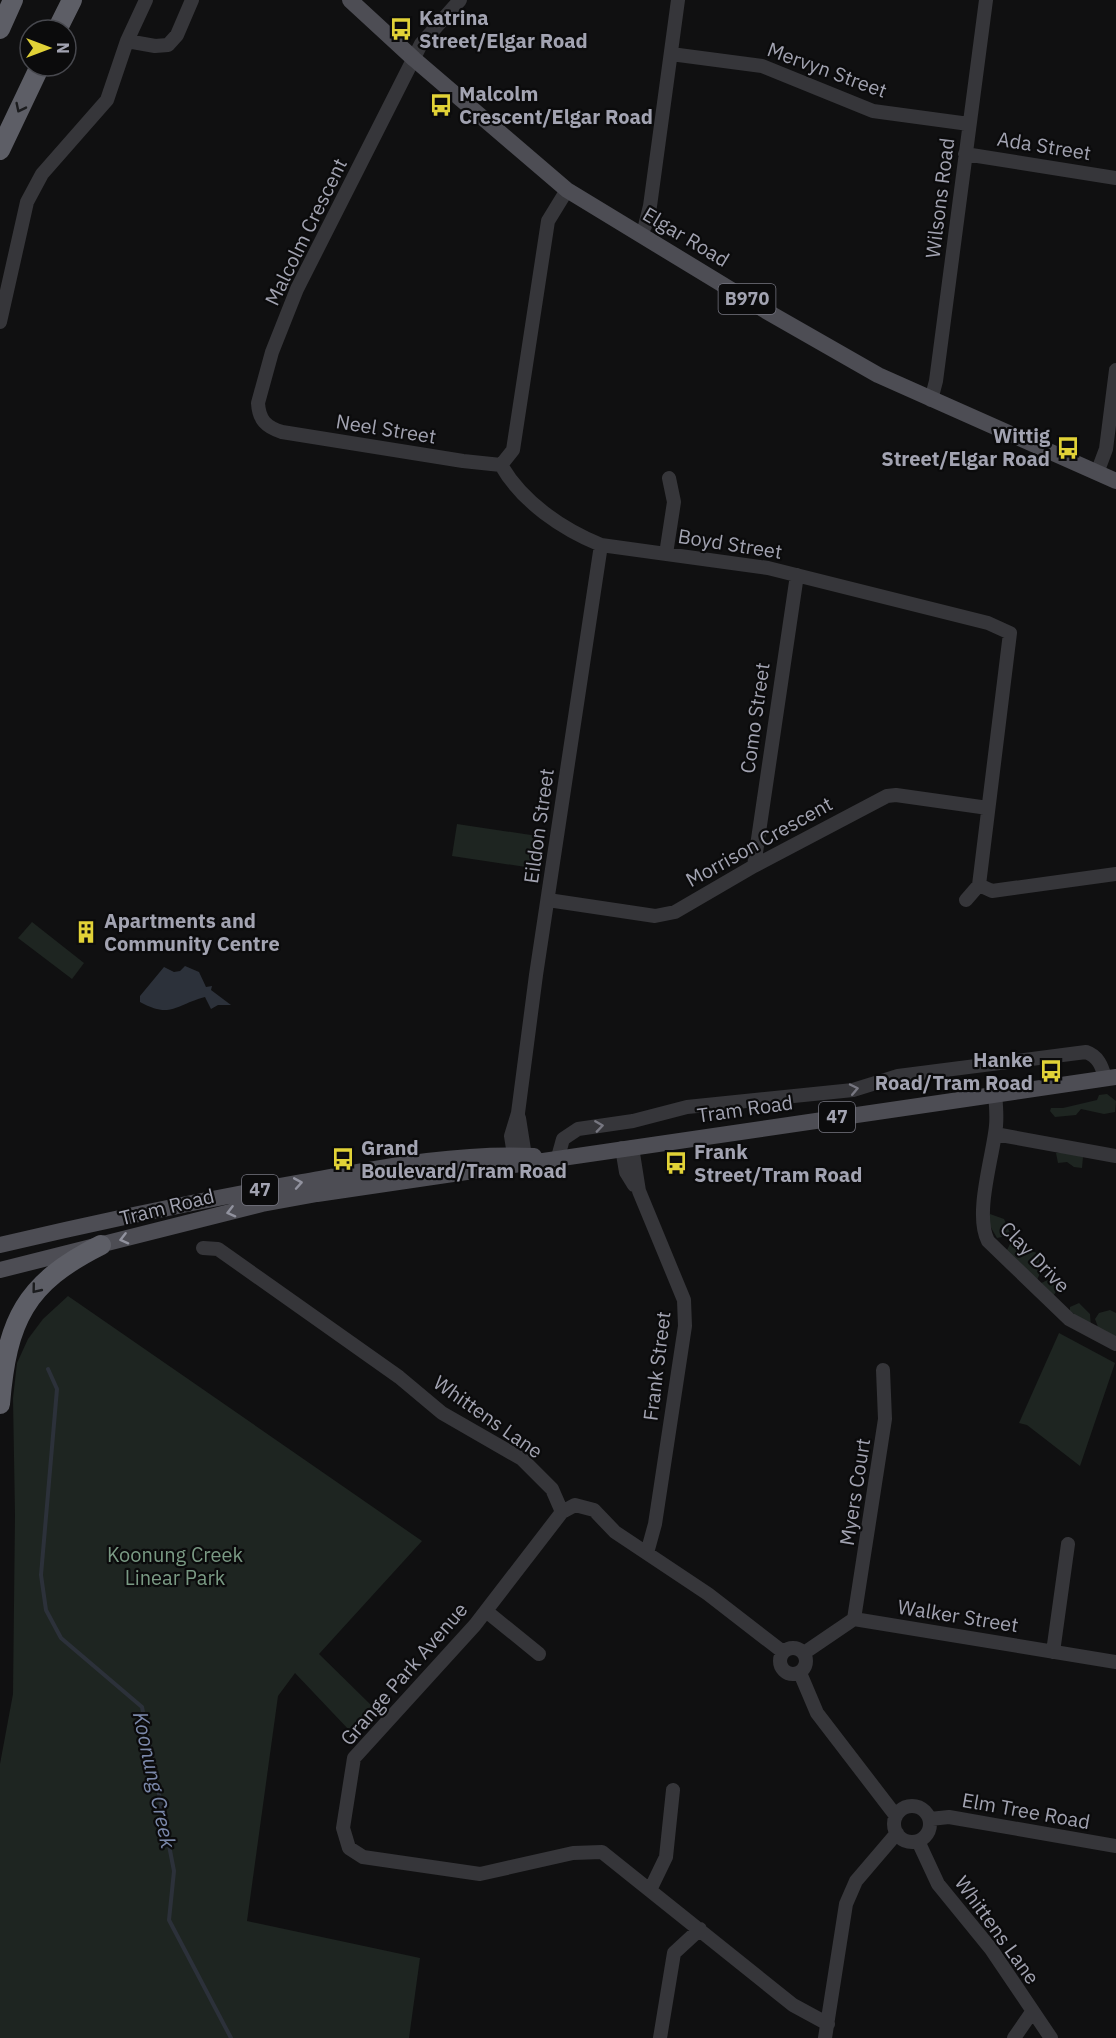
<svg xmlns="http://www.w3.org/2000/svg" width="1116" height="2038" font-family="'IBM Plex Sans',sans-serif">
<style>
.green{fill:#1e2521}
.water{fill:#2c313a}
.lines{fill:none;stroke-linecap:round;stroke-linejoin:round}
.stream{stroke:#2c313a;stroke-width:4}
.minor{stroke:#36363a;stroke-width:14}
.major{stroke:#4d4d54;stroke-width:16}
.highway{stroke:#5d5e66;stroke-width:20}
.oneway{stroke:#1b1c1e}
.oneway2{stroke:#777781}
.oneway3{stroke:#91929e}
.labels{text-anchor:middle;stroke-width:4.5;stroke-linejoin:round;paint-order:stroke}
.shield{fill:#0b0b0c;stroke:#757580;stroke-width:1.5}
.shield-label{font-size:18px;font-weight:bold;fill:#a2a3b1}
.poi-label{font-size:20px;font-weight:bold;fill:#a2a3b1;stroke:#0b0b0c;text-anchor:start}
.street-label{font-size:20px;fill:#a2a3b1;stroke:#0b0b0c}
.park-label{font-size:20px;fill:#7a9a84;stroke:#0b0b0c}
.water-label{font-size:21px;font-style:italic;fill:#7b88aa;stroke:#0b0b0c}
</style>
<rect width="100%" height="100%" fill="#101011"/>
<path class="green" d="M457,824L544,837L539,869L452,856Z
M32,922L84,963L72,979L18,938Z
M1107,1094L1116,1101L1115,1112L1104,1114L1081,1109L1076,1115L1055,1117L1050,1111L1051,1108H1063L1097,1100L1099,1095Z
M1065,1152L1083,1157L1082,1168L1074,1167L1067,1162L1058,1163L1056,1153Z
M990,1214L1004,1219L1011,1235L997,1238L986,1219Z
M1011,1242L1023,1245L1038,1254L1041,1271L1037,1280L1006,1252Z
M1050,1279L1057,1281L1059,1287L1050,1301L1039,1284Z
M68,1296L422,1541L319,1654L372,1706L350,1731L295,1673L278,1696L247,1921L420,1958L409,2038H0V1764L13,1694L15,1515L13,1398L17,1363L28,1339L43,1319Z
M1079,1303L1090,1314L1091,1327L1070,1311V1307Z
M1110,1310L1116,1313V1349L1098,1327L1095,1319L1099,1313Z
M1059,1333L1115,1363L1080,1466L1027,1425L1019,1423Z"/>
<path class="water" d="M185,966L199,972L206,987L212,986L211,990L231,1005H218L211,1009L205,997C175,1005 171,1019 140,1002V996L164,967L174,972L180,971Z"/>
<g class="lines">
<path class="stream" d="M48,1369L57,1389L41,1575L46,1610L61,1638L142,1707L174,1871L169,1920L231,2038"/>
<path class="minor" d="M460,0L421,44L297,289L272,352L258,403C259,420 266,427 282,432L463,461L501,465
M127,41L155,46L168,45L177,35L192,0
M671,54L762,66L873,111L969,124
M965,154L1116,178
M640,234L645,226L650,206L678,0
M0,322L27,202L42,174L107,100L127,41L146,0
M931,400L936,381L986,0
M501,465C522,502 562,529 601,545L768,568L988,623L1010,633L979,885
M501,465L513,450L548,221L567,190
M1097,473L1106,449L1116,370
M666,554L674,502L669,478
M754,866L797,575
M548,900L655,916L675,912L754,866L887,796L896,795L988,808
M966,900L979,885L992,891L1116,874
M995,1094C996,1104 997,1115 996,1126C993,1157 974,1214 988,1241L1069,1319L1116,1344
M519,1118L525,1156
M995,1134L1116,1156
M632,1147L639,1191L684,1300L685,1326L655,1524L647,1553
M622,1148L626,1172L634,1185
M514,1155L511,1136L518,1113L536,975L601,545
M558,1157L563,1139L578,1129L633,1121L687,1107L853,1090L898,1076L1086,1052C1098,1056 1102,1066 1105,1078
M203,1248L218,1249L399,1377L442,1413L522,1459L552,1489L562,1512L575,1505L594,1510L615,1532L708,1594L783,1652
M562,1512L475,1625L354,1758L343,1828L349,1848L363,1857L480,1874L573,1853L602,1852L793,2005L828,2024
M486,1611L539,1654
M854,1619L885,1419L883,1370
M780 1661a13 13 0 1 1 26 0a13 13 0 1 1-26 0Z
M1053,1652L1068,1544
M804,1653L854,1619L1116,1662
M800,1673L817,1713L896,1816
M894 1824a18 18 0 1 1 36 0a18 18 0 1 1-36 0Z
M930,1819L949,1817L1116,1846
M918,1841L938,1884L991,1949L1051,2038
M650,1890L666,1857L673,1790
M660,2038L674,1953L700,1929
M825,2038L846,1904L856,1881L897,1833
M1014,2038L1032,2012"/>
<path class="major" d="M350,0L414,59L567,190L766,311L878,375L1116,481
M0,1245C101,1221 201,1200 303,1182C379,1168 456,1152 534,1156
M0,1270L262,1204L317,1194L1116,1077"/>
<path class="highway" d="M0,29L13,0
M57,30L72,0
M0,150L40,66
M0,1404C7,1320 25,1283 101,1245"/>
</g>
<defs><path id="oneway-chevron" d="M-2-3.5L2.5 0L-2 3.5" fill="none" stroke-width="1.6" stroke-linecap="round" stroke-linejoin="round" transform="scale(1.5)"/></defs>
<g class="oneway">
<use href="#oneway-chevron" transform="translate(20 108) rotate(116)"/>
<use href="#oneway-chevron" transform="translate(36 1289) rotate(129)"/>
</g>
<g class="oneway2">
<use href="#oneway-chevron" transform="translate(854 1089) rotate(-12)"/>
<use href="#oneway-chevron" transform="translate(599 1126) rotate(-8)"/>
</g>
<g class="oneway3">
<use href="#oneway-chevron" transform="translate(298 1183) rotate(-10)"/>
<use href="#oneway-chevron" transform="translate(231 1212) rotate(166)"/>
<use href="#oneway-chevron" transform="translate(124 1239) rotate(166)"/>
</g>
<defs>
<g id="bus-bare" transform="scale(1.8)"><path d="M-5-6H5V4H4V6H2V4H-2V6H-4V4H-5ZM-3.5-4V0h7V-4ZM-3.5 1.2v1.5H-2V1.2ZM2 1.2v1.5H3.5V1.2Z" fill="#e1d237" stroke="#0b0b0c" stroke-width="2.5" paint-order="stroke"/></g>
<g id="building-bare" transform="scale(1.8)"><path d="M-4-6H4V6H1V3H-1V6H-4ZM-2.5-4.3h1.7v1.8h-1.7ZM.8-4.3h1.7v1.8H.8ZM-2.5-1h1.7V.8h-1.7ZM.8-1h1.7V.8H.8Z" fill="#e1d237" stroke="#0b0b0c" stroke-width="2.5" paint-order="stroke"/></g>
</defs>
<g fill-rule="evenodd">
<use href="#bus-bare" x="401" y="29"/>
<use href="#bus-bare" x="441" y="105"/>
<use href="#bus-bare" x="1068" y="448"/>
<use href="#building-bare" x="86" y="932"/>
<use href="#bus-bare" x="1051" y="1071"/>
<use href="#bus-bare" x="343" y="1159"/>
<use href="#bus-bare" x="676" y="1163"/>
</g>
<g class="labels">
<g class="shield">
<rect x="718.5" y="284" width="57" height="30" rx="4.5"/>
<rect x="819" y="1102" width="36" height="30" rx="4.5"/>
<rect x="242" y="1175" width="36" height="30" rx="4.5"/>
</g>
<g class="shield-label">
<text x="747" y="305">B970</text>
<text x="837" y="1123">47</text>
<text x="260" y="1196">47</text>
</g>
<g class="poi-label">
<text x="419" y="25">Katrina<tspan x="419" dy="23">Street/Elgar Road</tspan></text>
<text x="459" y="101">Malcolm<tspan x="459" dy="23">Crescent/Elgar Road</tspan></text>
<text x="1050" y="443" text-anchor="end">Wittig<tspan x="1050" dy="23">Street/Elgar Road</tspan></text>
<text x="104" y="928">Apartments and<tspan x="104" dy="23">Community Centre</tspan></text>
<text x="1033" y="1067" text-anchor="end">Hanke<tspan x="1033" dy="23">Road/Tram Road</tspan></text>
<text x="361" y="1155">Grand<tspan x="361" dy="23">Boulevard/Tram Road</tspan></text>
<text x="694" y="1159">Frank<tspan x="694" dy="23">Street/Tram Road</tspan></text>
</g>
<g class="street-label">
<text transform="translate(827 70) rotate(20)" y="7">Mervyn Street</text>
<text transform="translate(1044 146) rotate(9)" y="7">Ada Street</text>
<text transform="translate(940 198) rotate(-83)" y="7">Wilsons Road</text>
<text transform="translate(306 232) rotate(-64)" y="7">Malcolm Crescent</text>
<text transform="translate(686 237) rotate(31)" y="7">Elgar Road</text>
<text transform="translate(386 429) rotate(9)" y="7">Neel Street</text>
<text transform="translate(730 544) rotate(9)" y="7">Boyd Street</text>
<text transform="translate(755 718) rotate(-82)" y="7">Como Street</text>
<text transform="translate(539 826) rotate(-82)" y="7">Eildon Street</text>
<text transform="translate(759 842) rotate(-29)" y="7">Morrison Crescent</text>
<text transform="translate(745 1109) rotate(-8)" y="7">Tram Road</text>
<text transform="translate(167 1207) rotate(-14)" y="7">Tram Road</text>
<text transform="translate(1035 1257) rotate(46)" y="7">Clay Drive</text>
<text transform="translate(657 1366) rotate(-83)" y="7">Frank Street</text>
<text transform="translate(488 1417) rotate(35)" y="7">Whittens Lane</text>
<text transform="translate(855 1492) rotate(-81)" y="7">Myers Court</text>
<text transform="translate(958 1616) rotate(9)" y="7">Walker Street</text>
<text transform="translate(404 1674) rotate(-49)" y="7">Grange Park Avenue</text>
<text transform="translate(1026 1811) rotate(10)" y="7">Elm Tree Road</text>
<text transform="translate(997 1930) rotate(54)" y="7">Whittens Lane</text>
</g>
<g class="park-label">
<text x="175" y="1562">Koonung Creek<tspan x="175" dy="23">Linear Park</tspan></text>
</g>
<g class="water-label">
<text transform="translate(154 1780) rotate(78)" y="7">Koonung Creek</text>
</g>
</g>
<g transform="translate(48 48) rotate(90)"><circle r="28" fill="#0b0b0c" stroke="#47484e" stroke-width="1.5"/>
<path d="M0-4.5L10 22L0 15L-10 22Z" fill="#e1d237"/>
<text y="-9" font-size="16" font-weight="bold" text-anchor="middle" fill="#a2a3b1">N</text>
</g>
</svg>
